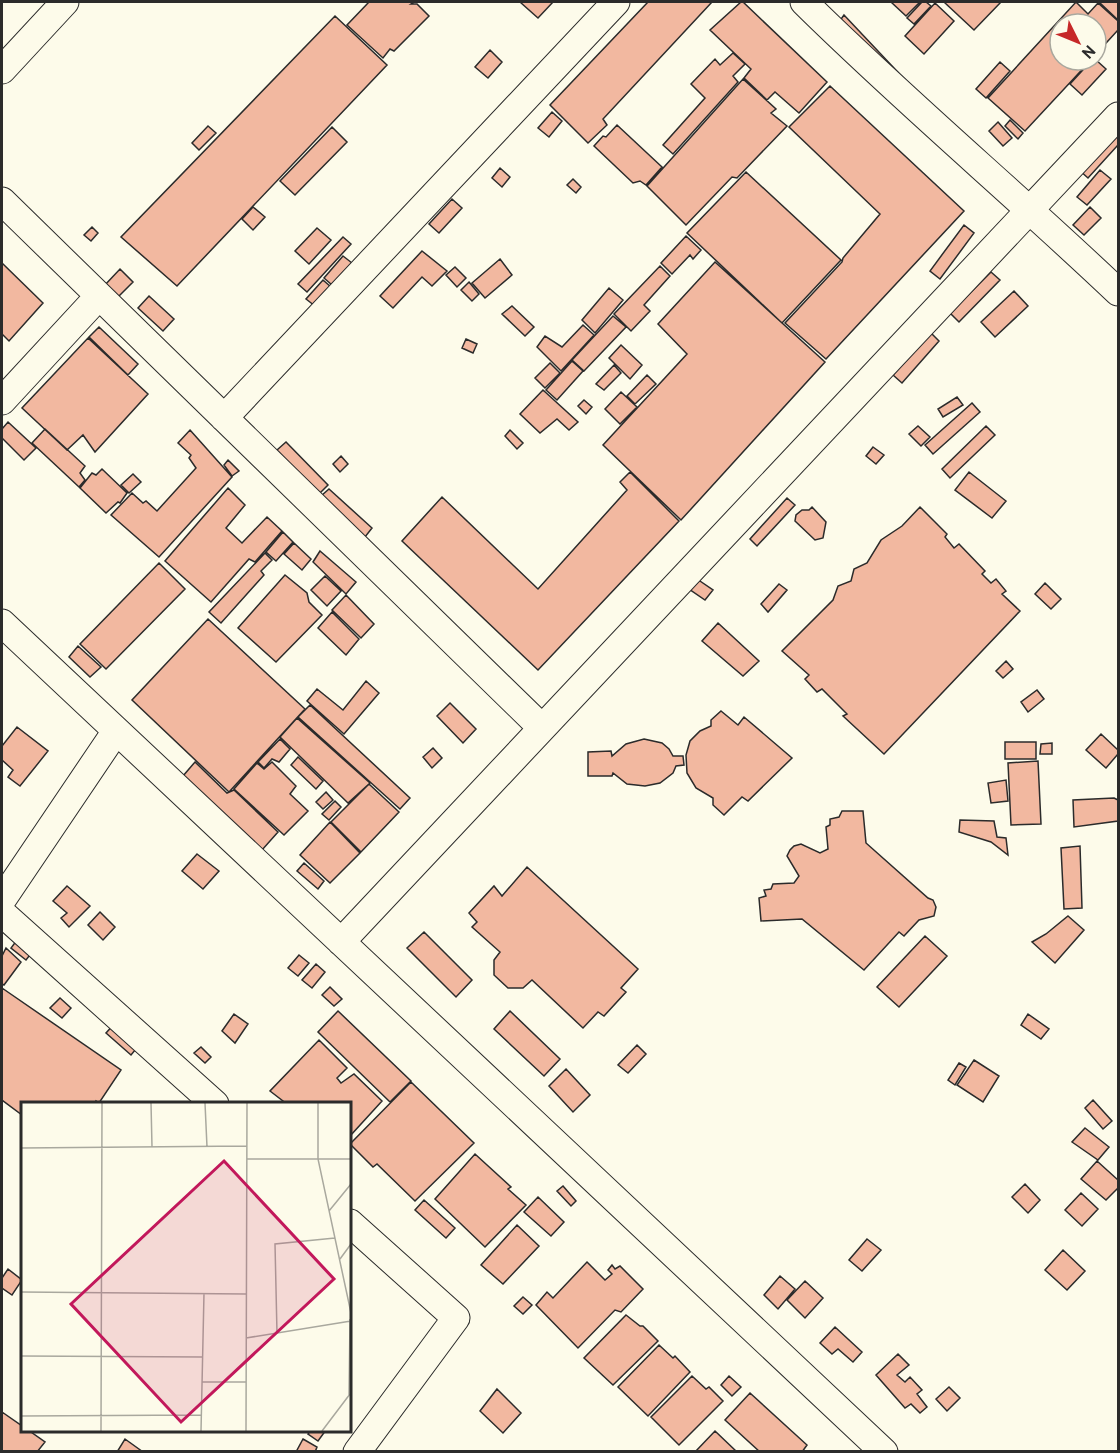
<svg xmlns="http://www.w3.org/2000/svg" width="1120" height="1453" font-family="Overpass,sans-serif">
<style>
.building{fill:#f2b8a0;stroke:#2b2b2b;stroke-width:1.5}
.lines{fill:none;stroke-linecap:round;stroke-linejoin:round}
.minor-casing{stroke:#2b2b2b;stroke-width:29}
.minor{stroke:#fdfbea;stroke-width:27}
.inset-road{fill:none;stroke:#a9a89e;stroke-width:1.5}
.view{fill:#c2185b;fill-opacity:0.15;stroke:#c2185b;stroke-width:3}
.inset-edge{fill:none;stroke:#2b2b2b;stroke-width:3}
</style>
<rect width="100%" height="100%" fill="#fdfbea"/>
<path class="building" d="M369,2H414L411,4H417L429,16L394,51L390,49L383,58L347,25Z
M520,2H553L538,18Z
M648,2H712L603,119L607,125L588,143L550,105Z
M741,2H743L827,82L799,113L775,92L767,100L744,78L751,69L710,30Z
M891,2H920L906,16Z
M922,2H926L931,6L914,24L907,18Z
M944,2H1001L974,30Z
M1076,2L1088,14L1098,3L1118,21V30L1096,54V24H1060V60H1091L1025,131L988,98Z
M1099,2H1118V20Z
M935,3L954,21L924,54L905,36Z
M844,15L910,85L836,26Z
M335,16L387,65L177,286L121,237Z
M490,50L502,62L488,78L475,67Z
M733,53L745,64L733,76L738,82L673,154L663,145L705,98L691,84L715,59L720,65Z
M1092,60H1096L1106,69L1082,95L1070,84Z
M1000,62L1010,71L986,98L976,89Z
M743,79L776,109L771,113L787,126L737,178L732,177L686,225L647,186Z
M830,86L964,211L826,359L785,323L842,262L843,258L880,214L789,127Z
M552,112L562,121L549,137L538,128Z
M1010,120L1023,133L1018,139L1005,126Z
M998,122L1012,138L1003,146L989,131Z
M617,125L662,167L646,185L640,181L633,183L594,146L603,136L606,137Z
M1118,125V145L1088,178L1078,169Z
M208,126L216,133L199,150L192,143Z
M332,127L347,142L295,195L280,181Z
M500,168L510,177L502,187L492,178Z
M1100,170L1111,179L1087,205L1077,197Z
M746,172L841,260L782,323L687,233Z
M573,179L581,187L576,193L567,185Z
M452,199L462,208L439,233L429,224Z
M253,207L265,217L253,230L242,219Z
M1090,207L1101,218L1084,235L1073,225Z
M964,225L974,233L940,279L930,271Z
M92,227L98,233L91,241L84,235Z
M317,228L331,240L309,264L295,251Z
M686,236L701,250L693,259L690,255L672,274L661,263Z
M343,237L351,244L307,292L298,284Z
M422,251L447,271L432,286L422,277L393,308L380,296Z
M343,256L352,263L332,285L324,278Z
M500,259L512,275L485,298L472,283Z
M715,262L825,362L681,520L603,445L687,354L658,324Z
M2,263L43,303L9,341L2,334Z
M660,266L670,276L644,305L650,311L631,331L614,314Z
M455,267L466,278L457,287L446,275Z
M120,269L133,282L117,298L104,286Z
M991,272L1000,280L959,322L950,313Z
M323,280L331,287L315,306L306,299Z
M469,282L479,294L472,301L461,290Z
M609,288L623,300L595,333L582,320Z
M1014,291L1028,306L995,337L981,322Z
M149,296L174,319L163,331L138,308Z
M512,306L534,327L525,336L502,314Z
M613,316L626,327L584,371L572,360Z
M583,325L594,335L561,371L537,347L545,336L562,347Z
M99,327L138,364L128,375L89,337Z
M931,333L939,341L902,383L893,375Z
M88,338L148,394L95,452L83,435L67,450L22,408Z
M466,339L477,344L473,353L462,348Z
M621,345L642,365L630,379L609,358Z
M572,361L583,371L557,400L546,390Z
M550,363L560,373L545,388L535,378Z
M614,365L621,373L604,390L596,384Z
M647,375L656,384L635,404L627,396Z
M543,390L578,422L569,430L557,419L540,433L520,414Z
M621,392L637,407L620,424L605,409Z
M957,397L963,405L943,417L938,409Z
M584,400L592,407L586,414L578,406Z
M972,403L980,412L933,454L925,445Z
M8,422L36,448L24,460L2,438V429Z
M918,426L930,437L921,446L909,434Z
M986,426L995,435L950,478L942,469Z
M45,429L85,466L80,473L85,480L79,487L32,443Z
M190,430L232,477L159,557L111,515L132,493L143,503L146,501L157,511L196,468L189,458L191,455L178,443Z
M510,430L523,443L517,449L505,436Z
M286,442L328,485L319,494L277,450Z
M873,447L884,455L876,464L866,456Z
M341,456L348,464L340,472L333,464Z
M228,460L239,471L232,476L224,465Z
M102,469L127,493L120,503L118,502L106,513L80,488L92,473L96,475Z
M630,472L679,521L538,670L402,541L442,497L538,589L627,490L620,482Z
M969,472L1006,501L992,518L955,490Z
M133,474L141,482L129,493L121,485Z
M228,488L245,505L226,528L242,543L267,517L282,531L255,562L249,559L211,602L165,561Z
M329,489L372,528L365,537L321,496Z
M787,498L795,505L757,546L750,539Z
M812,507L826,522L823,538L815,540L795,521L796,515L802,510H809Z
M920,507L947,534L945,537L954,548L959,544L985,571L982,574L991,583L996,579L1006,591L1002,594L1020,611L884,754L843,716L847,714L822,689L817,692L805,679L809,675L782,651L833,600L838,586L851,581L854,569L867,563L881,540L902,526Z
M283,532L293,542L276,561L266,552Z
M294,543L311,559L302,570L284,554Z
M320,551L356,582L346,594L313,562Z
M265,553L272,560L261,571L264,575L221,623L209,612Z
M159,563L185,589L106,669L80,644Z
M285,575L307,593L309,602L322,615L276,662L238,628Z
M325,576L341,591L327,606L311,590Z
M697,579L713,590L705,600L689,589Z
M1045,583L1061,599L1051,609L1035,594Z
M779,584L787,590L768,612L761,604Z
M346,595L374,624L361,638L332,610Z
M332,612L359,639L346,655L318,628Z
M208,619L305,709L229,792L132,700Z
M718,623L759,661L743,676L702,641Z
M78,646L101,667L90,677L69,657Z
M1006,661L1013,669L1003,678L996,671Z
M366,681L379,693L344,734L307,701L317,689L343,710Z
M1037,690L1044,699L1028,712L1021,702Z
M450,703L476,729L463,743L437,716Z
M310,705L410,798L400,809L298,717Z
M721,711L738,725L744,717L792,758L748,801L742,797L724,815L713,805V798L696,788L687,773L686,755L690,741L700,731L711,726V720Z
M297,718L370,783L348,803L280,737Z
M17,727L48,751L20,786L8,777L13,770L2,760V746Z
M1101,734L1118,750V754L1106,768L1086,750Z
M280,739L290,749L279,762L272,759L264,768L258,762Z
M644,739L662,743L669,749L673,756H683L684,765L676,766L673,773L660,783L645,786L627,784L613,773L612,776H588V752L611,751L612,756L626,744Z
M1005,742H1036V759H1005Z
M1052,743V754H1040L1041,744Z
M433,748L442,758L432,768L423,757Z
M298,757L323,781L316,789L291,765Z
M1038,761L1041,824L1011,825L1008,763Z
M195,762L227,793L234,790L278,832L262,850L183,776Z
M272,762L296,786L290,794L308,811L284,835L234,789L257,763L264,769Z
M1006,780L1008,801L991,803L988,783Z
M369,784L399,812L361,852L331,822Z
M326,792L333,800L323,809L316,802Z
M1114,798L1118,800V821L1074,827L1073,800Z
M335,801L341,807L329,820L322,814Z
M842,811H863L866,843L928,898L933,900L936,907L934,916L919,920L904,936L899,932L864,970L802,919L761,921L759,898L766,896L764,890L771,889L773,884L794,883L799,876L787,856L790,850L794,846L801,844L820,853L828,849L826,827L830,825V819L839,817Z
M960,820L994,821L997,837L1006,838L1008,855L991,842L959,832Z
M330,822L360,853L330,883L300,855Z
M1080,846L1082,908L1064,909L1061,848Z
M197,854L219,871L203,889L182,871Z
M304,863L324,881L318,889L297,871Z
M527,867L638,969L621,988L626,992L604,1016L598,1012L583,1028L532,980L523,988H508L494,975V960L500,952L472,927L477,922L469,913L494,886L502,896Z
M67,886L90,906L69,927L61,918L67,913L53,901Z
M100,912L115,927L103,940L88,925Z
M1068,916L1084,930L1055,963L1032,942L1046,934Z
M424,932L472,980L456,997L407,948Z
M925,936L947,956L899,1007L877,987Z
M17,940L33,951L26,960L11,948Z
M6,948L21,962L4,985L2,984V956Z
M299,955L309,963L298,976L288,968Z
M316,964L325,972L312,988L302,980Z
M330,987L342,999L334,1006L322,995Z
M2,988L121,1070L99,1103L96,1101L95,1104H22V1115L2,1100Z
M60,998L71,1008L62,1018L50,1008Z
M338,1011L411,1081L390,1102L318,1032Z
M510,1011L560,1059L544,1076L494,1029Z
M234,1014L248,1024L235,1043L222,1031Z
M1028,1014L1049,1029L1041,1039L1021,1025Z
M116,1022L140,1044L131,1055L106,1033Z
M319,1040L347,1068L337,1078L341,1083L354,1074L382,1101L350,1136V1104H287L270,1091Z
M637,1045L646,1054L628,1073L618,1065Z
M201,1047L211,1057L205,1063L194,1053Z
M974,1060L999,1076L983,1102L957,1085Z
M959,1063L966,1067L955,1085L948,1080Z
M566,1069L590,1095L573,1112L549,1086Z
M411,1082L474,1143L415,1201L377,1164L373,1167L350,1144Z
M1093,1100L1112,1121L1103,1129L1085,1108Z
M1085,1128L1109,1147L1098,1160L1072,1142Z
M475,1154L511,1187L508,1189L526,1205L485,1247L435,1199Z
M1097,1161L1118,1180V1188L1106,1200L1081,1179Z
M1025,1184L1040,1200L1028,1213L1012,1197Z
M563,1186L576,1201L571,1206L557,1191Z
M1081,1193L1098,1209L1082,1226L1065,1210Z
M538,1197L564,1222L551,1236L524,1212Z
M424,1200L455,1228L446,1238L415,1210Z
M517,1225L539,1246L503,1284L481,1265Z
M867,1239L881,1250L862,1271L849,1260Z
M1063,1250L1085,1271L1067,1290L1045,1270Z
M587,1262L605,1280L612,1274L608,1270L612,1265L615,1269L620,1266L643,1289L621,1312L615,1310L578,1348L536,1305L547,1292L553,1298Z
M8,1269L22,1280L12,1295L2,1288V1278Z
M780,1276L795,1289L778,1309L764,1295Z
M805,1281L823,1298L805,1318L787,1300Z
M523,1297L532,1305L523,1314L514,1306Z
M626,1315L640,1326H643L658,1341L613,1385L584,1358Z
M835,1327L862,1352L853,1362L838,1349L832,1354L820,1343Z
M659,1345L673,1358L675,1356L690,1372L648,1416L618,1387Z
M898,1354L909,1365L897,1375L905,1382L910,1377L922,1390L917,1394L927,1407L920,1413L911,1404L905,1408L876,1375Z
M692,1376L706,1389L709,1387L723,1401L679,1445L651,1417Z
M729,1376L741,1387L732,1396L721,1385Z
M949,1387L960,1398L947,1411L936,1399Z
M497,1389L521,1413L503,1433L480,1411Z
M750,1393L807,1445L802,1452H760L725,1420Z
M2,1412L22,1426V1430H28L45,1442L37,1452H5L2,1450Z
M311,1430H326L318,1441L308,1434Z
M715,1431L737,1452H695Z
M125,1439L143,1452H117Z
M303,1439L317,1447L315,1452H296Z"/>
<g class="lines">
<g class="minor-casing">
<path id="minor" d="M804,2C905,102 1015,194 1118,292
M2,70L65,2
M2,201L542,728
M2,401L99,296
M224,418L616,2
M2,623L884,1452
M2,900L116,731
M2,913L215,1104
M341,942L1118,116
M350,1223L456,1318L357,1452"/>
</g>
<use href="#minor" class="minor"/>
</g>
<g transform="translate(21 1102)">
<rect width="330" height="330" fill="#fdfbea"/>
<path class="inset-road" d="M130,1L131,45M184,1L186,45M297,1V57L330,211M0,46L226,44M226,57H330M308,109L330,82M319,157L330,142M0,190L225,192M256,231L254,142L314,136M225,236L330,219M0,254L182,255M181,280H225M328,293L329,217M0,314L180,313M80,329L81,1M180,329L183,191M225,329L226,1M301,329L329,292"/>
<path class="view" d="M203,59L313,177L160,320L50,202Z"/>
<rect width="330" height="330" class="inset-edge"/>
</g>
<rect width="1120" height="1453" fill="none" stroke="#2b2b2b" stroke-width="6"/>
<g transform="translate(1078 42) rotate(133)"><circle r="28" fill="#fdfbea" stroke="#a9a89e" stroke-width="1.5"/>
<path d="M0-4.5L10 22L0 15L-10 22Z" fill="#c62828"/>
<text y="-9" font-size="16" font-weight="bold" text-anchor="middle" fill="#2b2b2b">N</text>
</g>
</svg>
